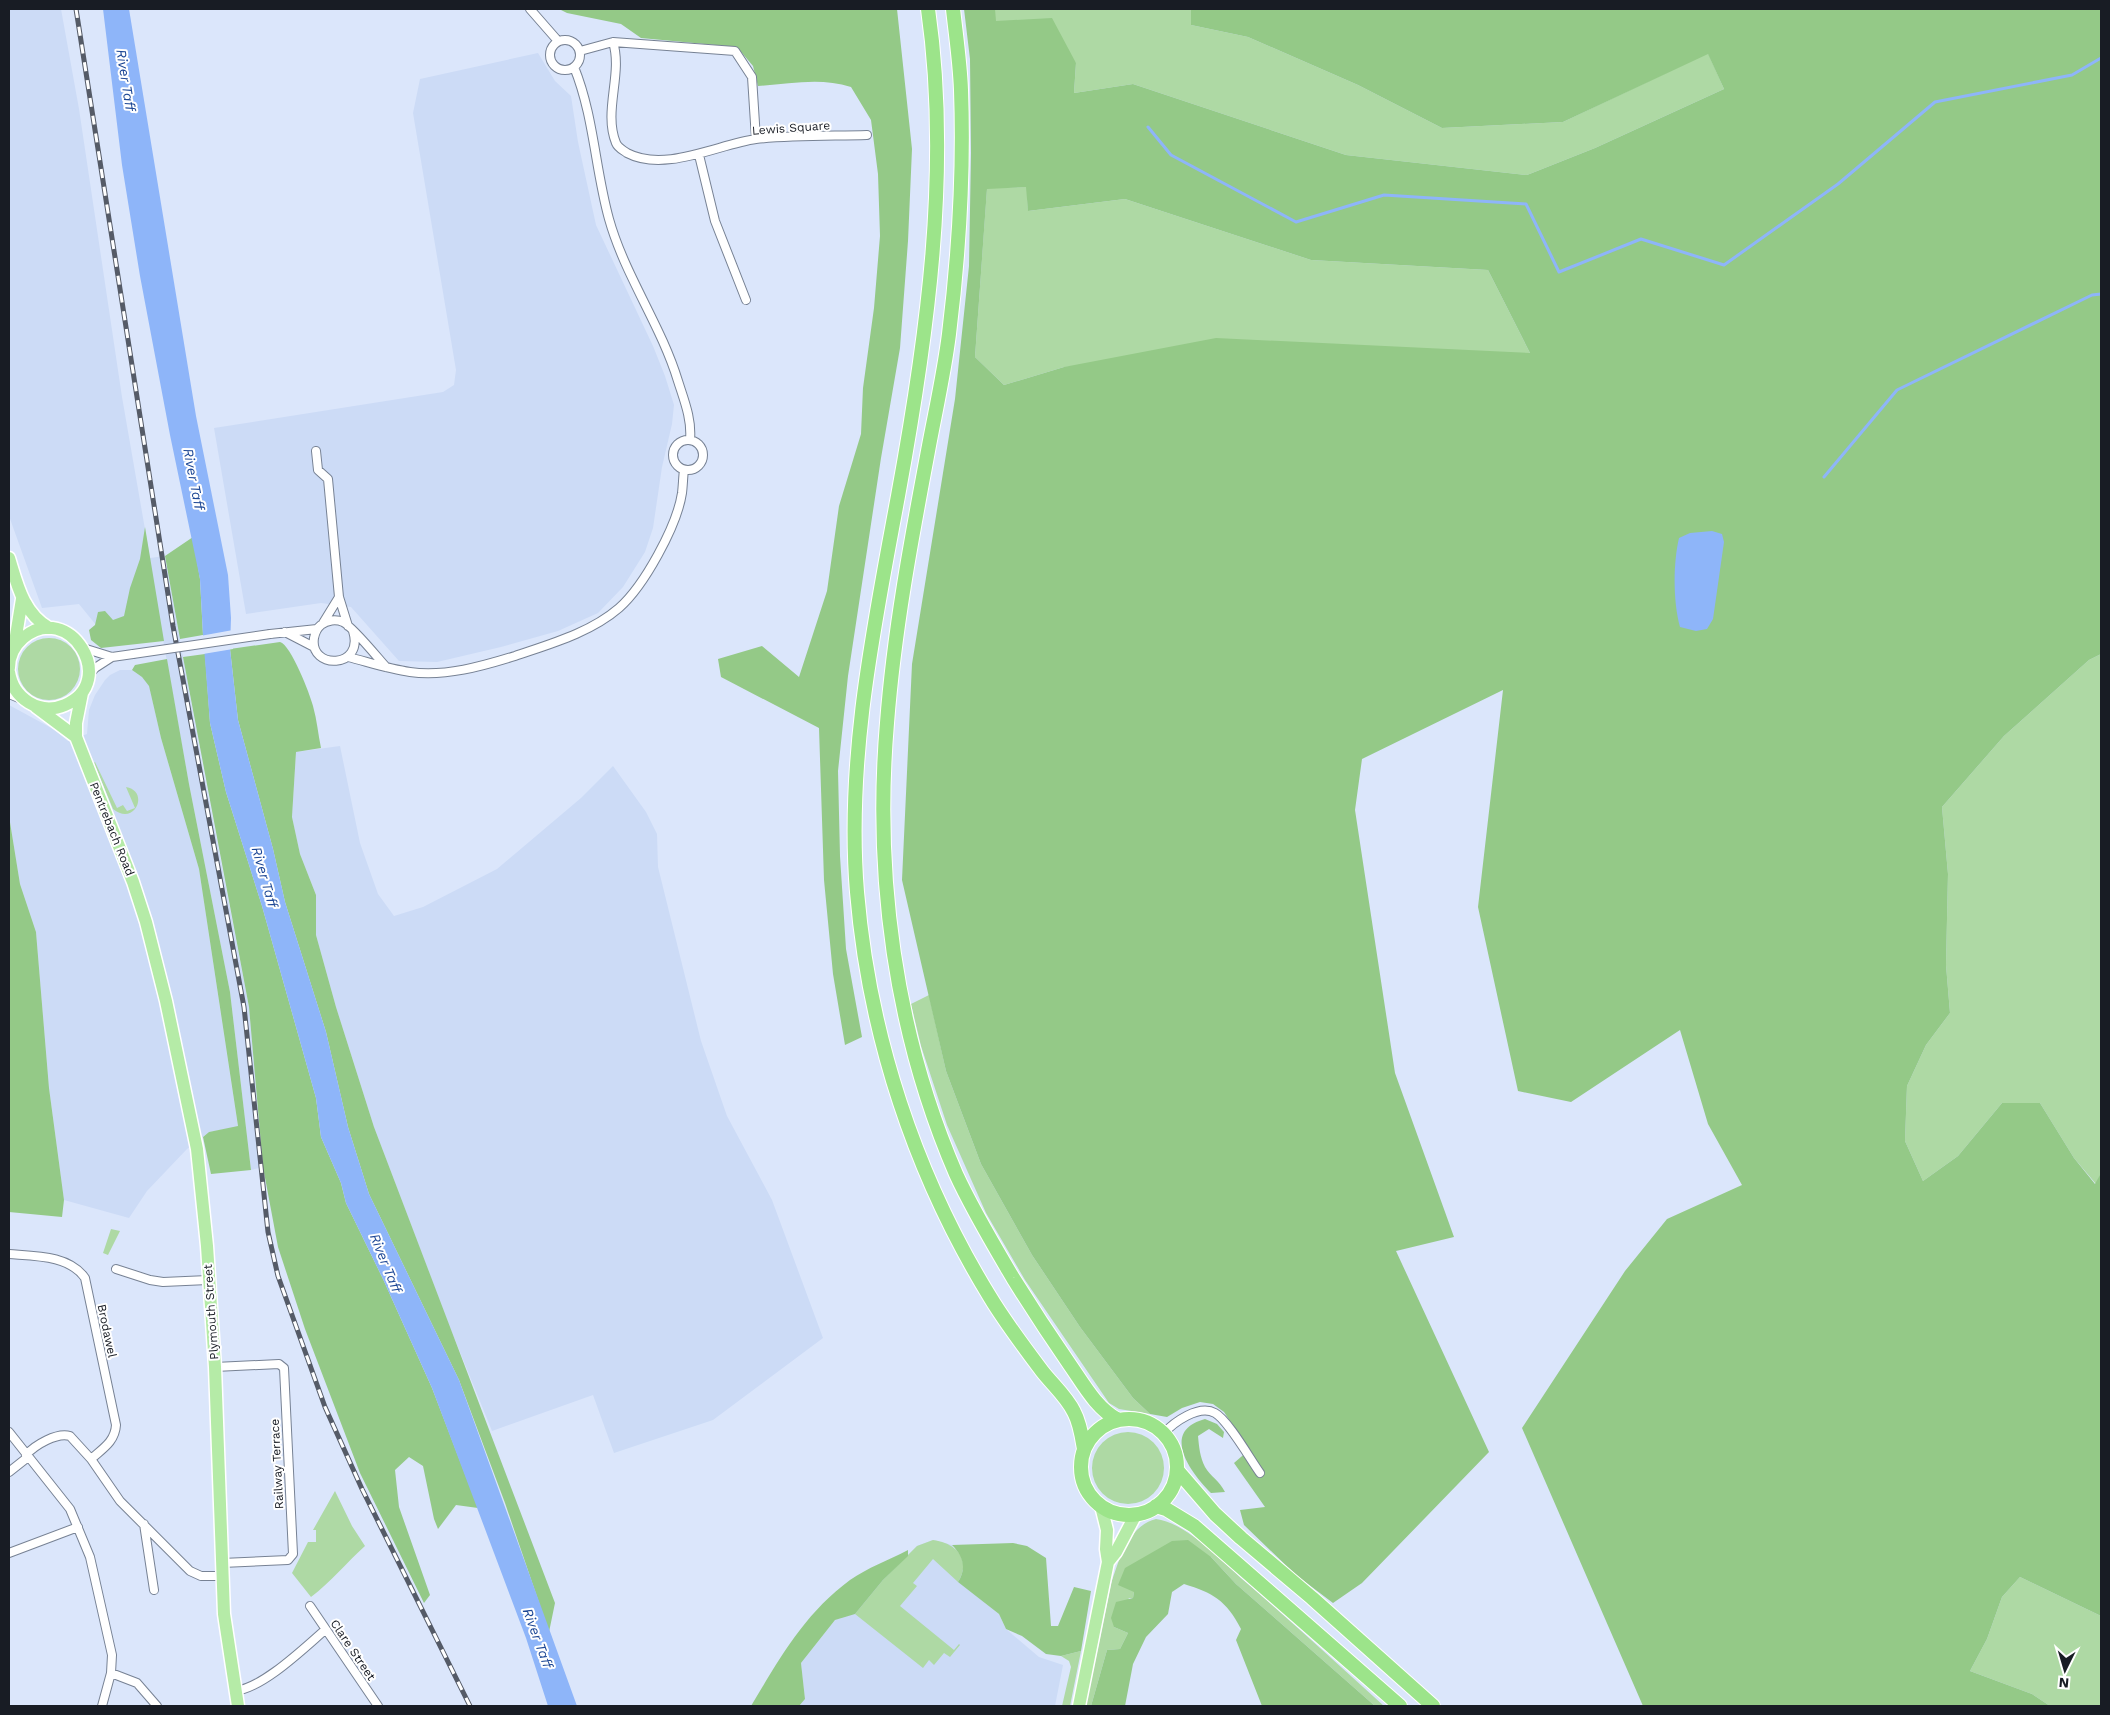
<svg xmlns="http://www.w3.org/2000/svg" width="2110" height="1715" font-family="'Work Sans',sans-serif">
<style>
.built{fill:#ccdbf6}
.green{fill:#aed9a4}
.forest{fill:#94c987;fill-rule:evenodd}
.water{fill:#8eb5f9}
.pier{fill:#dbe6fb}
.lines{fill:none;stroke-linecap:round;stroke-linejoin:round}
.stream{stroke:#8eb5f9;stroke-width:3}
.minor-casing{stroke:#778294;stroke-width:10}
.primary-casing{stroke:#fff;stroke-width:15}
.trunk-casing{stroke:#fff;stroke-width:16}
.minor{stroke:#fff;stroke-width:8}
.primary{stroke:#b5eba7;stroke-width:12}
.trunk{stroke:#9ce48a;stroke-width:14}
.rail-casing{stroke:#555b67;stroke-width:5}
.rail{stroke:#fff;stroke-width:3;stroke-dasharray:9;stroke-linecap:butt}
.minor-bridge-casing{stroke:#778294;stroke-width:10;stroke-linecap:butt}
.minor-bridge{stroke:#fff;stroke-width:8}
.labels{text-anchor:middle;stroke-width:4;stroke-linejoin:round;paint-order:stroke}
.street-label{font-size:12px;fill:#181c24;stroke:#fff}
.water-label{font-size:14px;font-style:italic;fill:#1d4795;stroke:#fff}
</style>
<rect width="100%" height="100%" fill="#dbe6fb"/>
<path class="built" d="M9,9H61L79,109L122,397L150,558L165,556L202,764L249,1007L263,1167L251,1170L230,992L189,784L162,634L109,641L79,604L42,608L9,516Z
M538,53L555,81L571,96L578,142L596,225L653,346L665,376L674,405L672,424L662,467L653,528L645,552L623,587L598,613L558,631L501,647L437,662L399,661L351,607L321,603L246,614L214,428L443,392L454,385L456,370L413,113L420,79Z
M120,670H132L142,677L149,685L161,738L199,869L238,1127L209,1132L187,1149L147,1191L129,1218L64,1200L49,1088L36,932L20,884L9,816V705L55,730L68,741L87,734L89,710L95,695L105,680L110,675Z
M340,746L360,843L378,894L394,916L423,907L497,869L581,798L613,766L646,812L657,834L658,867L701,1041L727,1116L772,1200L823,1338L713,1420L614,1453L593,1395L492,1431L449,1325L374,1127L336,1007L316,935V895L300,854L292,817L296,752Z
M933,1540L952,1545L985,1603L999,1614L1006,1629L1039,1657L1063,1665L1055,1706H799L805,1699L801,1663L835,1620L841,1618L883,1580L917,1546Z"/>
<path class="green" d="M995,9H1191V25L1248,37L1358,85L1442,128L1563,122L1708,53L1724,89L1595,148L1527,175L1346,155L1133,84L1074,93L1076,63L995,21Z
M1027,187L1028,211L1125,199L1311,260L1488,270L1530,353L1064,367L1004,385L975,357L987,188Z
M18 669a31 31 0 1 1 62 0a31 31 0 1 1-62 0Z
M2101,654V1173L2096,1184L2074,1158L2040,1103H2002L1958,1156L1923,1181L1905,1141L1907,1086L1926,1045L1950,1013L1946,965L1948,874L1942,807L2004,736L2089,660Z
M95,762L117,808L123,805L127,811L135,808L126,787C150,791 135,827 113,809L94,763Z
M929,995L946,1071L981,1164L1032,1255L1080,1327L1133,1398L1150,1414L1119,1409L1109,1403L1025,1280L986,1213L947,1125L921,1046L911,1004Z
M111,1229L120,1231L108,1255L103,1253Z
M1092 1468a36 36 0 1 1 72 0a36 36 0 1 1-72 0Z
M335,1491L352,1526L365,1546C346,1563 331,1582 311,1597L292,1573L308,1542H316V1530H313Z
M1156,1519C1188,1523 1224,1564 1248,1584C1294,1624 1339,1665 1384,1706H1375L1236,1584L1211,1557L1134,1592L1133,1598H1129L1114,1627L1128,1633L1120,1649L1107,1650L1091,1706H1086L1111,1584C1119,1560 1128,1526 1156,1519Z
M933,1540C956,1543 972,1559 958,1582L933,1559L913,1583L917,1586L900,1606L954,1650L959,1644L960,1645L950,1657L944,1653L934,1665L929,1660L923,1668L855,1614L883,1580L917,1546Z
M2020,1577L2101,1616V1706H2050L2032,1694L1970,1671L1987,1639L2002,1597Z
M1081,1651L1070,1706H1062L1071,1667L1069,1661L1061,1656Z"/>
<path class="forest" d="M559,9H897L912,149L908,241L900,348L881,458L848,676L838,771L840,856L846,949L862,1037L845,1045L833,974L824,880L819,728L721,677L718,659L762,646L799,677L827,591L839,506L861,434L863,388L874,308L880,236L878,174L871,120L851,87C820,77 790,84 758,86L753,66L737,47L641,38L621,24L567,13Z
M964,9H995L996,21L1052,18L1076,63L1074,93L1133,84L1346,155L1527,175L1595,148L1724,89L1708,54L1563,122L1442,128L1358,85L1248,37L1191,25V9H2101V654L2089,660L2004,736L1942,807L1948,874L1946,965L1950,1013L1926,1045L1907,1086L1905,1141L1923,1181L1958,1156L2002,1103H2040L2074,1158L2095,1184L2101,1173V1616L2020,1577L2002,1597L1987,1639L1970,1671L2032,1694L2050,1706H1643L1522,1428L1625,1271L1667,1219L1742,1185L1708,1124L1680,1030L1571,1102L1518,1091L1478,907L1503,690L1362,759L1355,810L1395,1073L1454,1237L1396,1251L1489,1452L1362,1583L1333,1603L1296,1575L1244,1525L1240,1510L1265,1507L1234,1463L1249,1450L1224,1412L1213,1404L1200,1402L1182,1408L1167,1417L1150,1414L1133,1398L1080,1327L1032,1255L981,1164L946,1071L902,880L912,664L955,399L969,266L971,153L970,59ZM1026,187L1028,211L1125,199L1311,260L1488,270L1530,353L1216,338L1064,367L1004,385L975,357L987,189Z
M145,527L164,641L101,648L91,640L89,630L95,625L98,612L105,611L113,620L124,616L130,588L140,559Z
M193,537L200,579L203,635L180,639L165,556Z
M280,642C291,645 310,694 313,706C317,720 318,734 321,748L296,752L292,817L300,854L316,895V935L336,1007L374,1127L555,1603L549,1632L505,1503L459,1380L369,1194L348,1127L326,1032L285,902L273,849L238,720L230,649Z
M205,654L210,723L226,792L262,906L316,1098L321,1137L341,1183L346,1203L383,1279L432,1388L478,1508L456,1505L438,1529L434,1519L423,1466L409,1457L395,1470L399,1507L430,1595L424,1603L360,1473L305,1329L278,1247L263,1167L249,1007L183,657Z
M167,659L189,784L230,992L251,1170L211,1174L203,1137L209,1132L238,1126L199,869L161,738L149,686L142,677L132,670L135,665Z
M9,816L20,884L36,932L49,1088L64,1200L62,1217L9,1212Z
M1205,1419L1217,1424L1224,1432L1223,1438L1209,1429L1198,1436C1199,1447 1200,1457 1205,1467C1211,1477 1219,1480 1225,1492L1211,1493C1190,1472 1160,1431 1205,1419Z
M1188,1540L1211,1557L1236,1584L1375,1706H1262L1236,1640L1241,1629C1226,1600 1213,1593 1184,1584L1172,1592L1168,1614L1146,1637L1133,1664L1125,1706H1091L1107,1650L1120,1649L1128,1633L1114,1627L1111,1618L1116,1602L1133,1598L1134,1592L1118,1585L1125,1568L1172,1541Z
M1013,1543L1027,1546L1046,1558L1051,1626H1058L1074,1587L1091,1591L1081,1651L1061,1656L1046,1654L1022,1636L1006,1629L999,1614L958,1582C967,1568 963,1556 952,1545Z
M908,1550V1556L883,1580L855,1614L835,1620L801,1663L805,1699L799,1706H751C780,1658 804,1614 850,1580C867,1568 889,1560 908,1550Z"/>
<path class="water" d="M103,9H129L196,416L228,575L231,618L230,649L238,720L273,849L285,902L326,1032L348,1127L369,1194L459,1380L577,1706H548L526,1638L432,1388L383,1279L346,1203L341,1183L321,1137L316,1098L262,906L226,792L210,723L203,635L200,579L170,435L140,276L122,165Z
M1712,531L1722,534L1724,542L1713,619L1707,629L1696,631L1680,627C1673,602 1673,564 1679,538L1690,533Z"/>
<path class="pier" d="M233,630V649L203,654L200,636Z"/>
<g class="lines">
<path class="stream" d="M1148,127L1171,155L1296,222L1384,195L1526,204L1559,272L1641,239L1724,265L1838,184L1935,102L2072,75L2101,58
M1824,477L1897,390L2092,295L2101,294"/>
<g class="minor-casing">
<path id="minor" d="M530,9L558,41
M550 55a15 15 0 1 1 30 0a15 15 0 1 1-30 0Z
M613,42C623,74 603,111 616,143C618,148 623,150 627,153C665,173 719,144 756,139C792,135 830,136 867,135
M580,51L613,42L735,51L752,77L756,139
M574,67C594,116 595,169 609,219C625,276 661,325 678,381C684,400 692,419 690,440
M699,155L715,221L746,300
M673 455a15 15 0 1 1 30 0a15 15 0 1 1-30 0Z
M316,451L318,470L328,479L339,597L348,626
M323,623L339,597
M353,631C365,669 309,670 314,638C315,633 317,628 321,625C327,620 336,619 343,622C353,627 377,657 386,667
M285,632L314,647
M270,634L317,629
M83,648L112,657L133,654
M348,657C368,662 389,669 410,672C445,677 483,666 515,656C550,644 590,633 619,608C644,586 677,526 682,493C683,485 683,477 684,470
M88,676L95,668L112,657
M9,694L21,699
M9,1254C35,1256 69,1255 85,1278L116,1425C115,1442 102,1449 91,1459
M116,1269L150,1280L163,1282L208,1280
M215,1367L279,1364L284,1368L293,1554L288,1560L222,1563
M9,1432L70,1509L90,1557L112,1655L111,1673L102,1706
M1163,1434C1174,1422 1199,1404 1215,1413C1228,1420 1250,1459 1260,1473
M26,1455C35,1445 57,1432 70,1436L91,1459L120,1501L190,1571L201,1576H222
M9,1472L28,1457
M144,1524L154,1590
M9,1553L78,1527
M310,1606L378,1706
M111,1673L137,1683L157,1706
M235,1691C263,1688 304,1648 325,1630"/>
</g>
<g class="primary-casing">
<path id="primary" d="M9,558C17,584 23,613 49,628
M14,648L22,599
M9,668C9,656 15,645 23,638C69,599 120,682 65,705C39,716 13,698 9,672
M82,693L76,723V737L133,882L146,922L166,1001L197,1149L207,1246L215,1367L224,1614L238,1706
M36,707L76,737
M1108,1562L1116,1552L1136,1514
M1079,1706L1108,1562L1106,1549L1107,1530L1101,1506"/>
</g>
<g class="trunk-casing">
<path id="trunk" d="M928,9C951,169 927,338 898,496C874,626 846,759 857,892C869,1035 915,1175 990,1297C1005,1322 1024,1347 1042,1371C1052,1384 1067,1397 1074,1412C1080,1423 1082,1437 1084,1449
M953,9C956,36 960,63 961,90C964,172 959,253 949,334C944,374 935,413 928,451C911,541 894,632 887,723C874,875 895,1033 956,1174C972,1209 993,1244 1013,1278C1031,1307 1050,1336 1070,1365C1084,1385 1096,1408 1118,1420
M1081 1467a48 48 0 1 1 96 0a48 48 0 1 1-96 0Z
M1177,1470L1215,1514L1241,1538L1312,1598L1433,1706
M1156,1506L1166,1509L1194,1526L1400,1706"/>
</g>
<use href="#minor" class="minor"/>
<use href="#primary" class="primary"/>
<use href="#trunk" class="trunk"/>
<g class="rail-casing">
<path id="rail" d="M76,9L173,626L244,1007L268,1232L278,1276L325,1407L362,1489L470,1706"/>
</g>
<use href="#rail" class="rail"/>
<g class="minor-bridge-casing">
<path id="minor-bridge" d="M133,654L270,634"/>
</g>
<use href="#minor-bridge" class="minor-bridge"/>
</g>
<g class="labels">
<g class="street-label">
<text transform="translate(791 128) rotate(-4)" y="4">Lewis Square</text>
<text transform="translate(112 829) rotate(68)" y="4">Pentrebach Road</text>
<text transform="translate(211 1312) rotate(-94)" y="4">Plymouth Street</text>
<text transform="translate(107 1331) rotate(78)" y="4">Brodawel</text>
<text transform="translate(277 1464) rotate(-93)" y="4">Railway Terrace</text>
<text transform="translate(353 1650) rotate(56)" y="4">Clare Street</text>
</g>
<g class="water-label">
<text transform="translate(126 80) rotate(81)" y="5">River Taff</text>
<text transform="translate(194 479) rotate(79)" y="5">River Taff</text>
<text transform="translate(265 877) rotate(74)" y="5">River Taff</text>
<text transform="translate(386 1263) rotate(68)" y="5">River Taff</text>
<text transform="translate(538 1638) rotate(70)" y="5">River Taff</text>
</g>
</g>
<rect width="2110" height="1715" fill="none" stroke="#181c24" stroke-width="20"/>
<g transform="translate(2065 1670) rotate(185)" stroke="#ffffff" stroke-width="4" paint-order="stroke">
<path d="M0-4L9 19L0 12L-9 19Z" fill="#181c24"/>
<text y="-8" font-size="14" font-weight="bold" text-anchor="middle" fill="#181c24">N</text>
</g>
</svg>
